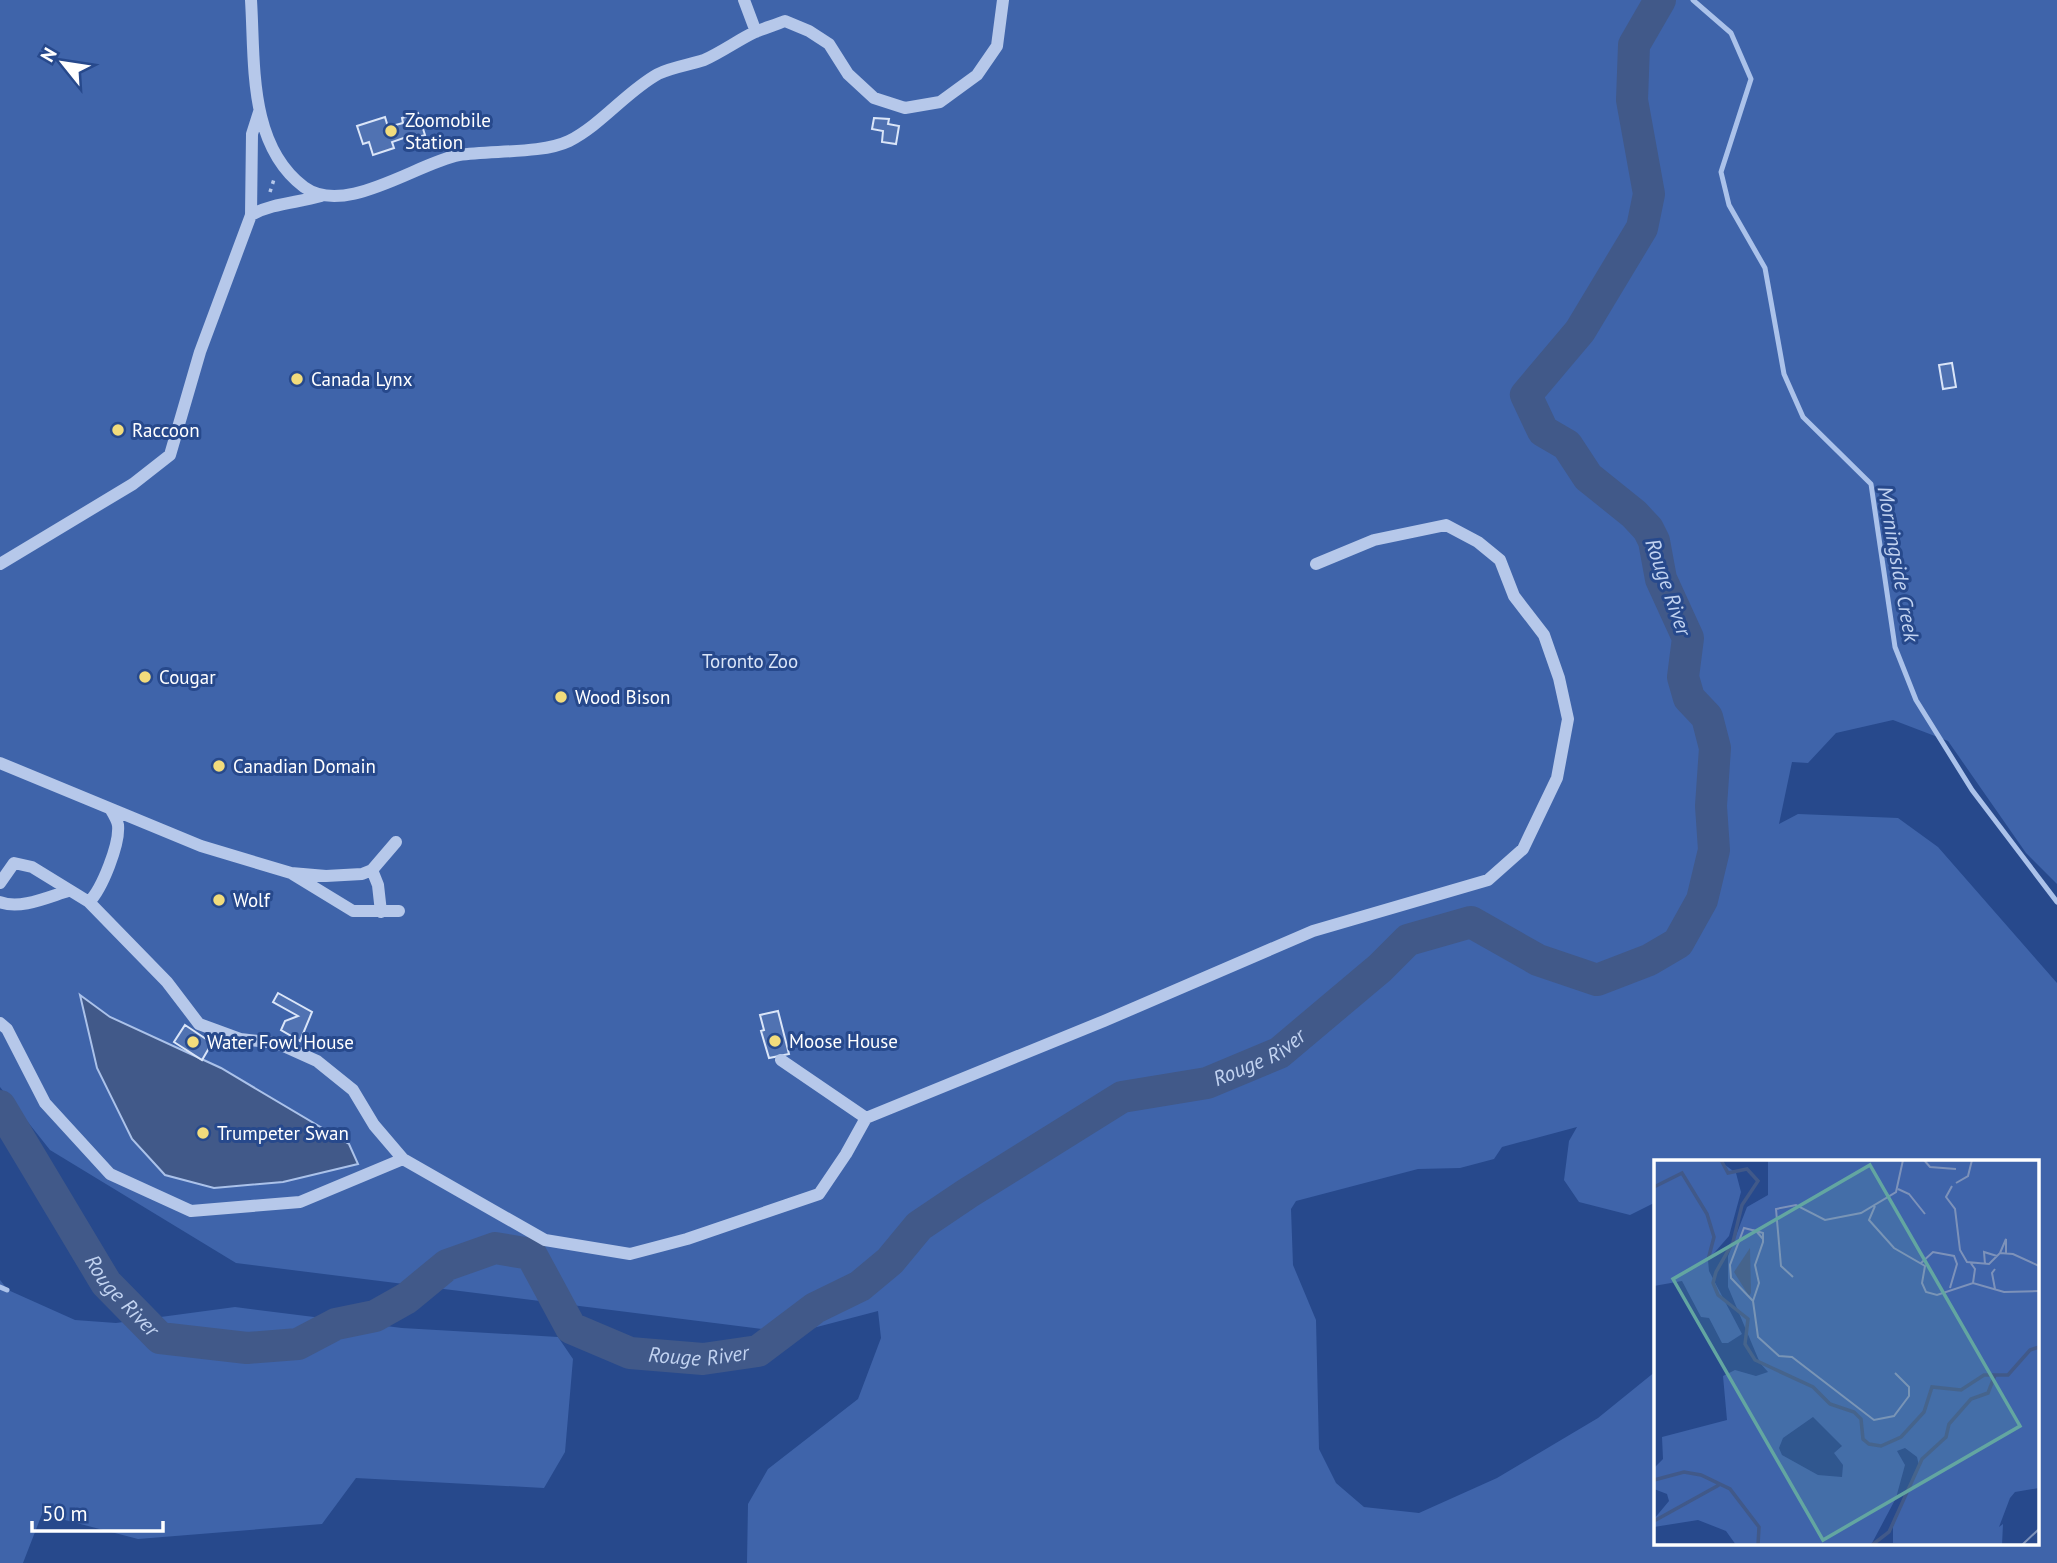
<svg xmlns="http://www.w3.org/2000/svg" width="2057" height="1563" font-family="'PT Sans',sans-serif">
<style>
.green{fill:#3f64aa;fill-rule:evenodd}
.water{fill:#415989;stroke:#abc2ea;stroke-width:2}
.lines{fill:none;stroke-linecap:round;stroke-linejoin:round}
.stream{stroke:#abc2ea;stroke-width:5}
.river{stroke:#415989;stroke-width:32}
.building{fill:#5072b2;stroke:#dae5f8;stroke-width:2}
.path{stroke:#b6c8ea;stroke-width:3.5;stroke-dasharray:3.5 5;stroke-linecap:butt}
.minor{stroke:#b6c8ea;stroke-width:12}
.poi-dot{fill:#f2dc7c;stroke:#27498c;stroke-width:2.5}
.labels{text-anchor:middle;stroke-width:6;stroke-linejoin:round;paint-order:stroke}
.poi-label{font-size:19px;fill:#fff;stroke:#27498c;text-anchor:start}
.park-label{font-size:19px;fill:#dae5f8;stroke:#27498c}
.water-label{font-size:21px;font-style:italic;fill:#c2d3f1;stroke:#27498c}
.inset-river{fill:none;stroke:#415989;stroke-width:3.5}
.inset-road{fill:none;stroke:#7d92ba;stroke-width:2}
.view{fill:#63a6a1;fill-opacity:0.15;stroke:#63a6a1;stroke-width:3.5}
.inset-edge{fill:none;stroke:#fff;stroke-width:3.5}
</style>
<rect width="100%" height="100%" fill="#27498c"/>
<path class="green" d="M0,0H2057V884L2026,853L1948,741L1893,720L1836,733L1808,763L1792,762L1779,824L1798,814L1898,818L1938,847L2057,983V1563H747L748,1504L768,1469L858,1399L881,1338L878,1311L794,1333L236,1263L50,1150L0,1087ZM1577,1127L1569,1141L1564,1180L1579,1202L1630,1215L1656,1202V1162H2038V1544H1656V1371L1598,1418L1497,1478L1419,1513L1364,1507L1336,1483L1319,1449L1316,1320L1293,1265L1291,1209L1296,1201L1418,1169L1460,1168L1494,1159L1502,1147Z
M0,1280L8,1290L75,1320L116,1323L235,1307L402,1328L558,1337L573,1359L565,1452L544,1488L356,1478L322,1524L138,1539L42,1514L23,1563H0Z"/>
<path class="water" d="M80,995L110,1017L221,1068L349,1144L358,1164L283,1182L214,1188L165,1175L132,1139L97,1068Z"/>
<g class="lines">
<path class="stream" d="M1693,0L1731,33L1751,79L1721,172L1729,205L1765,268L1784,374L1803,417L1871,484L1895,647L1916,700L1972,790L2057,902
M0,1287L7,1290"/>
<path class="river" id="s1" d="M0,1106L106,1283L160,1338L247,1348L298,1344L336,1324L375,1316L407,1298L447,1265L495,1248L531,1254L571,1328L630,1353L703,1359L758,1351L815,1308L860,1286L890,1261L919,1226L968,1193L1122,1097L1207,1083L1279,1053L1380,968L1408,940L1471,922L1538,960L1597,980L1649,960L1678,943L1702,900L1714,850L1711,806L1715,748L1707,717L1689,698L1683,677L1688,638L1661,579L1654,541L1648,529L1634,514L1588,477L1567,445L1543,431L1526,395L1580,331L1642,228L1649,194L1632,100L1634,45L1660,0"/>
</g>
<path class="building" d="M418,113L425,135L413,139L412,135L392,142L394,148L373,155L369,142L363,144L357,126L385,117L388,127L403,123L402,118Z
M874,118L889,119L888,124L899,126L896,144L882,142L883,131L872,129Z
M1952,363L1956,387L1943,389L1939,365Z
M278,993L312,1012L300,1041L281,1030L285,1021L298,1016L273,1002Z
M778,1011L789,1054L769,1058L761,1031L764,1030L760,1015Z
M185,1025L212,1043L202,1060L174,1042Z"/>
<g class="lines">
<path class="path" d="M270,192L275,176"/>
<path class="minor" d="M251,0C255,63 248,145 304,187C345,217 417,163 459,155C491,150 542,154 569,141C601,125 627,91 658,74C672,67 689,65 704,60C722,52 738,40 755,32C765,28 775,25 785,21L809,31L829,44L848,74L874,98L905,108L940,102L977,75L997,46L1003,0
M744,0L756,32
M251,215C273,203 297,203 321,196
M0,564L133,484L170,455L200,352L251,215L252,134L259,112
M0,763L201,846L291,873L326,876L362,874L372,870L396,842
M372,870L378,885L381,912
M294,875L353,911H399
M0,883L14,863L32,867L89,902L167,982L199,1024L240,1039L277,1043L317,1061L353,1090L374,1125L403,1159L545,1240L630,1254L687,1239L819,1194L846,1154L866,1118L1104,1021L1313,931L1488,880L1523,849L1557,778L1568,719L1559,678L1544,635L1514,596L1500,560L1478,542L1446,525L1374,540L1316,564
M0,902C20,910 48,897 68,891
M89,902C102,889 120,844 118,825C117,820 114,815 111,810
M0,1023L7,1029L45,1103L110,1174L191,1211L300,1202L403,1159
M781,1060L866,1118"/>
</g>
<g class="poi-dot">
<circle cx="391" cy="131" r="7"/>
<circle cx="297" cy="379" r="7"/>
<circle cx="118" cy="430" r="7"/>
<circle cx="145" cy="677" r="7"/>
<circle cx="561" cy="697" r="7"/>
<circle cx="219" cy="766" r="7"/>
<circle cx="219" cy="900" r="7"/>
<circle cx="775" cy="1041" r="7"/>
<circle cx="193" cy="1042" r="7"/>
<circle cx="203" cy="1133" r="7"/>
</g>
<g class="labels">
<g class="poi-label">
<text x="405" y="127">Zoomobile<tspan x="405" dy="22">Station</tspan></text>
<text x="311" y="386">Canada Lynx</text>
<text x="132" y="437">Raccoon</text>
<text x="159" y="684">Cougar</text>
<text x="575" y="704">Wood Bison</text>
<text x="233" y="773">Canadian Domain</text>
<text x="233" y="907">Wolf</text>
<text x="789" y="1048">Moose House</text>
<text x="207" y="1049">Water Fowl House</text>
<text x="217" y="1140">Trumpeter Swan</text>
</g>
<g class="park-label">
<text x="750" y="668">Toronto Zoo</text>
</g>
<g class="water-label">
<text transform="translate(1898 564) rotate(80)" y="7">Morningside Creek</text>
<text transform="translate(1668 587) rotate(71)" y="7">Rouge River</text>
<text dy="7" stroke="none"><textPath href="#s1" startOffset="1549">Rouge River</textPath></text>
<text dy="7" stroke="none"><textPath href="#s1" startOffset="226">Rouge River</textPath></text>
<text dy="7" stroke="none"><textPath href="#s1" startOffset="898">Rouge River</textPath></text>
</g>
</g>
<g transform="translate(1654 1160)">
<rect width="385" height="385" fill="#27498c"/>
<path d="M0,0L67,2L82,13L87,32L75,76L54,100L55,111L88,174L74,183H68L55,158L47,157L28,121L0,126ZM114,0H385V328L361,332L356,338L345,367L349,364L348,385L239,383V366L265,306L263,297L251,288L243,291L251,305L242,338L217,385H82L72,371L44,360L0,367V359L15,341L13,334L0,329V308L9,299L8,277L73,260L69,216L81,210L102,216L114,212L106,203L74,127V96L93,47L114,35ZM159,257L188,286L180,293L189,305L188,317L164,315L128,295L125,288L129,278Z" fill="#3f64aa" fill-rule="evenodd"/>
<path d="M96,88L97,133L95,136L80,112Z" fill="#415989"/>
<path class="inset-river" d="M67,0L74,13L93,9L104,21L88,45L79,82L62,112L59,123L64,135L94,159L91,184L101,200L159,227L176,244L200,252L207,259L209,279L215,284L227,286L247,277L270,252L278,227L307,230L330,215H354L376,190L385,187M0,27L28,13L53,54L60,77L54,100M0,320L30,312L47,315L76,329L105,367L104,385M0,361L65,325M218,385L235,372L268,299L292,277L295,264L317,239L334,233L341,215"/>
<path class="inset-road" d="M270,0L276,7L302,9M302,23L314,16L318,0M298,26L292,37L301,49L306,90L313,102L335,104L346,93L359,94L385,106M244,29L255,34L271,54M221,46L215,60L240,88L271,106L268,123L272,132L283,135L319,123L350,132L385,131M109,79L102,71L109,73V82L101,105L105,123L99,141L104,177L125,196L138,197L220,260L240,256L255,236V227L241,213M346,93L352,79V94M316,102L321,109L319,123M267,103L279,92L300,96L303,104L296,128M331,104L330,92L343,96M139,117L127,106L122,49L142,45L171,60L207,53L242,32L249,0M341,129L338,113L341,109M99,141L77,118L76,105L90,68L102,71M368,385L385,369"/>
<path class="view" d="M216,5L366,266L169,380L19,119Z"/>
<rect width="385" height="385" class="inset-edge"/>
</g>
<g transform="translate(63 63) rotate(300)" stroke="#27498c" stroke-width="5" paint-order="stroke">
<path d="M0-5L12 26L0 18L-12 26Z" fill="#ffffff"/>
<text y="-10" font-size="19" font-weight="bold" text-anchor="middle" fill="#ffffff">N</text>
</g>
<path d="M32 1521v10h131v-10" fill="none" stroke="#ffffff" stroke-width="3.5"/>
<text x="42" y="1521" font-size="21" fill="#ffffff" stroke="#27498c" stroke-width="5" paint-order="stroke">50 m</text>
</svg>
